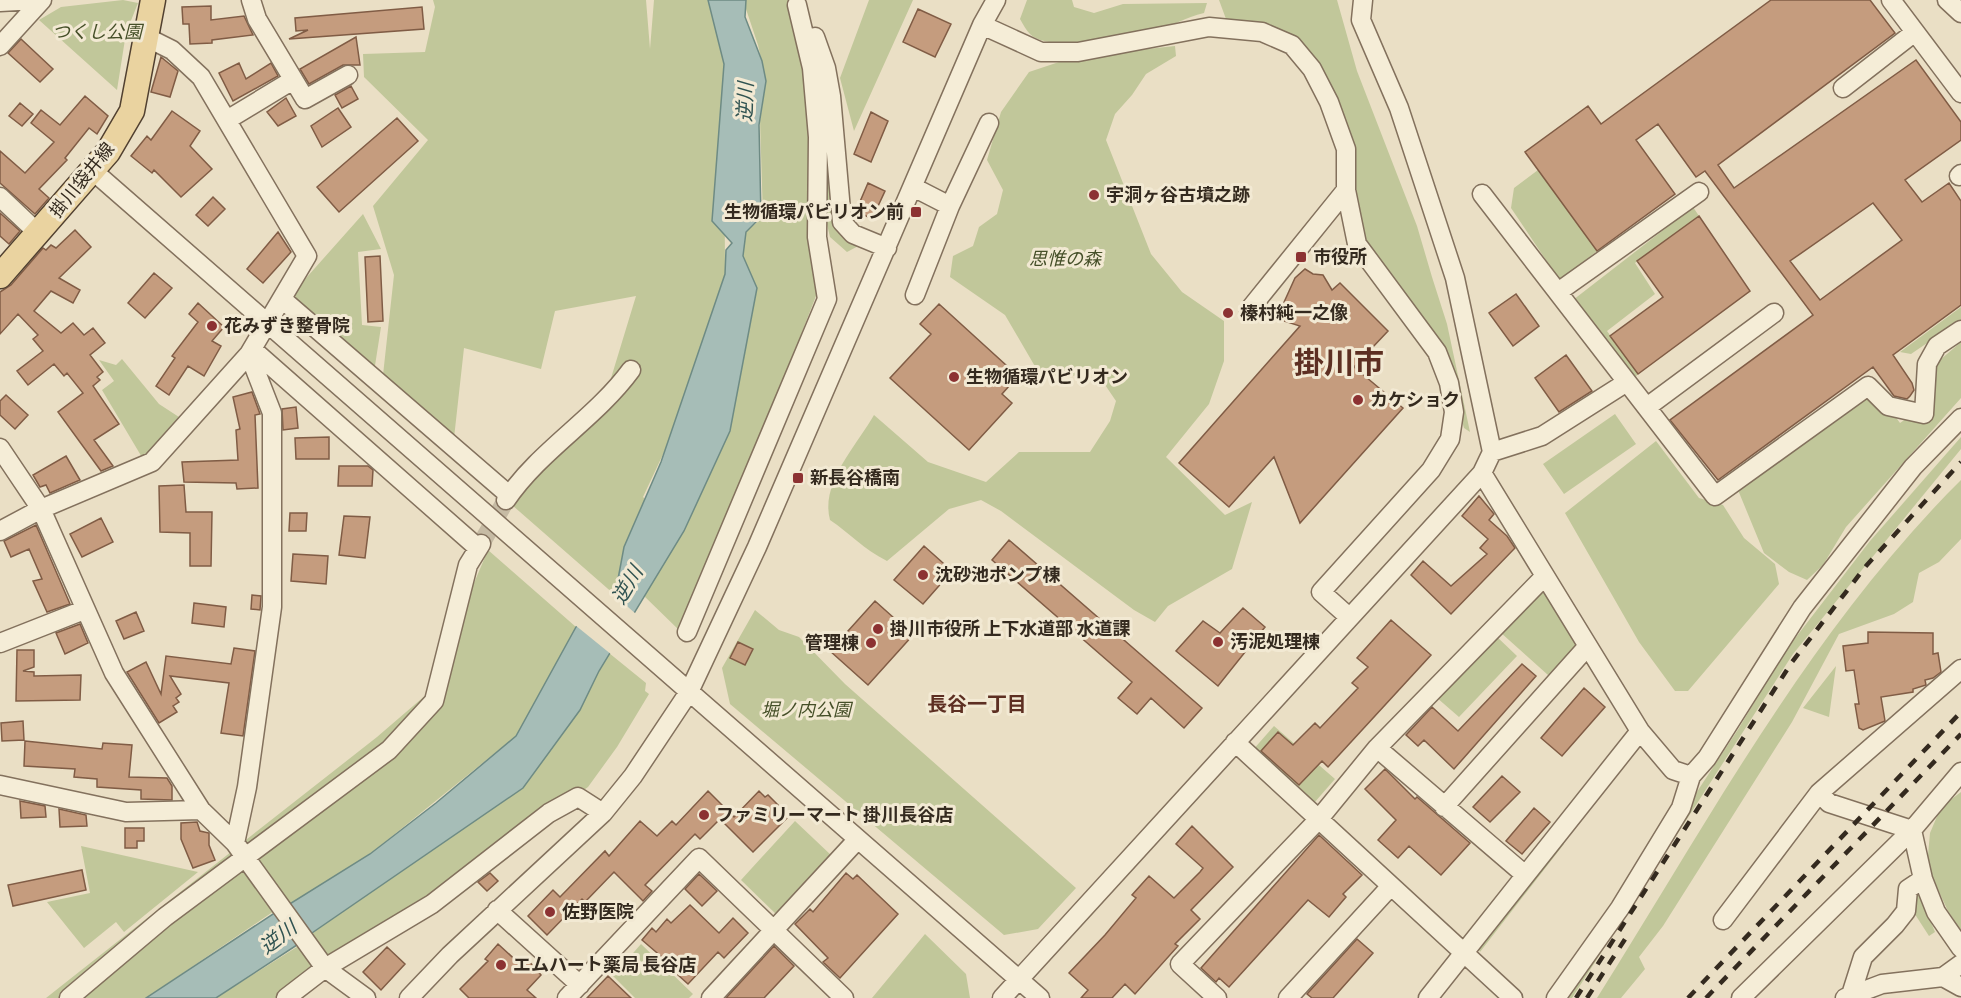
<svg xmlns="http://www.w3.org/2000/svg" width="1961" height="998" font-family="Bitter,'Noto Sans JP',serif">
<style>
.green{fill:#c1c79a}
.water{fill:#a6bdb7;stroke:#6e8b84;stroke-width:1.5}
.pier{fill:#eadfc5}
.building{fill:#c59c7e;stroke:#805c45;stroke-width:1.5;fill-rule:evenodd}
.lines{fill:none;stroke-linecap:round;stroke-linejoin:round}
.minor-tunnel{stroke:#c6bba4;stroke-width:18;stroke-dasharray:18 9;stroke-linecap:butt}
.minor-casing{stroke:#83715d;stroke-width:21}
.major-casing{stroke:#514030;stroke-width:27}
.minor{stroke:#f5edd7;stroke-width:18}
.major{stroke:#ead3a0;stroke-width:24}
.rail{stroke:#342a1f;stroke-width:4.5;stroke-dasharray:10 10;stroke-linecap:butt}
.poi-dot{fill:#8c3232;stroke:#f2e9d3;stroke-width:2}
.labels{text-anchor:middle;stroke-width:6;stroke-linejoin:round;paint-order:stroke}
.park-label{font-size:18px;font-style:italic;fill:#454f28;stroke:#f2e9d3}
.street-label{font-size:18px;fill:#342a1f;stroke:#f2e9d3}
.poi-label{font-size:18px;font-weight:bold;fill:#342a1f;stroke:#f2e9d3;text-anchor:start}
.water-label{font-size:20px;font-style:italic;fill:#305351;stroke:#f2e9d3}
.neighbourhood-label{font-size:20px;font-weight:bold;fill:#5d2f22;stroke:#f2e9d3}
.town-label{font-size:30px;font-weight:bold;fill:#5d2f22;stroke:#f2e9d3}
</style>
<rect width="100%" height="100%" fill="#eadfc5"/>
<path class="green" d="M123,0L138,3L126,33L117,90L39,20L61,7Z
M433,0H646L650,49L654,0H708L724,64L725,274L665,450L643,497L645,499L624,547L615,595L512,505L608,388L636,296L555,311L541,369L464,348L454,438L383,375L394,275L373,206L428,140L364,77L363,54L425,52L435,7Z
M743,0H791L811,98L821,283L802,332L768,439L681,632L643,595L684,531L730,431L757,289L743,256L746,231L763,218L760,120L766,81L758,45Z
M869,0H913L854,131L840,78Z
M1027,0H1072L1074,7L1094,13L1123,4L1207,3L1204,13C1186,17 1170,27 1152,32C1128,38 1048,53 1030,34C1026,30 1023,24 1020,19Z
M1219,0H1337L1357,71L1417,226L1432,277L1447,324L1470,432L1464,428L1442,352L1370,248L1359,223L1330,85L1273,30L1226,19Z
M1175,46L1176,56L1146,74L1132,95L1115,114L1106,140L1151,254L1182,292L1224,321V361L1209,404L1166,457L1225,515L1252,502L1232,569L1168,606L1155,622L1134,610L1001,511L981,500L949,509L887,561C863,549 851,534 830,520C820,483 857,445 874,415L928,462L986,482L1019,452H1090L1110,421L1116,401L1099,376L1040,375L1005,315L950,277L953,256L973,246L979,227L997,214L1003,190L987,160L1001,112L1029,72L1074,57Z
M827,118L833,202L862,244L847,252L830,237L824,212Z
M1538,170L1597,251L1560,281L1511,208L1514,188Z
M1693,207L1699,216L1635,263L1655,294L1607,331L1638,374L1633,380L1573,300Z
M363,214L381,249L358,252L362,325L381,327L374,372L291,295Z
M1961,307V320L1911,354L1900,352Z
M1961,342V398L1846,527L1823,565L1807,580L1789,572L1764,553L1738,490L1874,387L1900,423L1917,411L1926,372Z
M122,359L159,404L182,419L143,459L102,390L114,381L99,360L116,365Z
M1615,414L1636,444L1564,494L1543,464Z
M1961,437V449L1793,654L1572,998H1561L1739,728L1783,654L1870,541Z
M1656,441L1699,498L1723,505L1744,538L1775,564L1779,584L1688,691H1675L1639,642L1565,513Z
M1961,480V539L1939,562L1919,573L1913,602L1894,614L1839,634L1792,722L1663,926L1639,957L1645,969L1621,998H1597C1709,820 1811,629 1961,480Z
M488,550L576,627L516,736L370,854L290,904L242,843L377,737L427,694Z
M1543,587L1579,648L1548,675L1500,632Z
M755,610L779,630L799,637L845,684L1076,888L1038,929L1004,935L730,704L722,668Z
M1495,635L1517,656L1459,717L1436,697Z
M609,653L646,683L645,691L649,694L617,747L588,787L431,899L330,960L311,934L523,788Z
M1836,666L1829,717L1803,708Z
M1274,726L1335,779L1314,803L1252,751Z
M1961,792V930L1948,911L1927,866L1930,833L1941,807Z
M795,821L832,856L778,916L741,880Z
M1559,841L1564,844L1480,952L1478,947Z
M81,846L198,872L124,932L116,922L84,948L47,902L90,893Z
M236,848L277,909L146,998H46Z
M1915,884L1935,932L1929,936L1909,905Z
M925,934L966,974L970,998H872Z
M641,944L693,994L689,998H635L613,976Z
M300,945L316,966L275,998H216Z"/>
<path class="water" d="M708,0H746L745,17L762,61L766,81L759,125L761,217L746,232L743,256L757,288L730,431L684,531L599,671L580,710L523,788L309,935L288,905L370,854L436,803L516,736L576,627L615,595L624,547L661,462L725,274L726,250L732,243L712,221L724,64Z
M276,912L300,943L216,998H146Z"/>
<path class="pier" d="M612,593L636,614L612,655L575,625Z"/>
<path class="building" d="M1771,0H1870L1895,33L1718,165L1734,188L1916,60L1961,122V140L1905,180L1922,202L1949,183L1961,201V305L1893,355L1912,383L1914,390L1910,396L1907,399L1894,396L1873,367L1718,480L1670,420L1813,315L1705,171L1696,177L1658,124L1636,140L1675,194L1597,251L1525,152L1588,106L1601,124ZM1873,203L1902,240L1820,300L1790,261Z
M211,6V20L244,16L253,35L212,40V43L190,44L189,24H183L182,7Z
M422,7L424,29L289,39L308,30L296,31L295,18Z
M918,9L951,24L935,57L903,42Z
M356,37L360,65H343L309,84L300,69Z
M21,39L53,69L40,82L8,53Z
M161,57L178,71L170,97L151,92Z
M239,63L246,79L271,63L278,76L233,101L219,73Z
M351,86L358,99L342,108L335,95Z
M85,96L108,116L97,134L89,128L65,158L67,160L39,189L49,198L35,214L0,183V151L25,173L54,142L31,123L41,110L60,125Z
M286,98L296,116L278,126L267,112Z
M20,103L33,114L22,126L9,116Z
M338,108L351,127L322,147L311,126Z
M172,111L200,131L190,146L212,169L181,197L154,170L152,173L131,156L147,136L151,140Z
M871,112L888,121L871,162L854,154Z
M397,118L418,141L339,212L317,187Z
M868,183L885,191L872,219L856,211Z
M213,197L225,209L208,226L196,215Z
M0,213L20,231L9,244L0,236Z
M1699,216L1750,291L1638,374L1610,336L1663,297L1637,261Z
M75,230L91,247L59,278L80,290L73,303L51,291L34,311L61,333L73,323L84,335L93,328L105,343L90,355L103,372L97,377L100,380L93,386L119,424L94,440L113,466L101,471L58,412L83,393L67,373L64,376L54,364L28,385L17,371L43,351L33,339L38,335L18,314L0,334V292L11,285L43,248L46,250L51,245L56,248Z
M278,232L291,252L263,283L247,269Z
M380,256L383,321L368,322L365,257Z
M1305,269L1313,274L1323,275L1332,290L1340,283L1388,331L1354,367L1403,408L1300,523L1274,457L1229,507L1179,463L1300,326L1281,320L1280,311L1295,278Z
M154,273L172,288L145,318L128,303Z
M1516,294L1539,326L1513,346L1489,313Z
M198,303L224,327L212,341L221,346L204,376L188,366L169,395L156,386L175,358L172,356L198,322L189,314Z
M939,304L1018,376L1002,394L1012,403L969,450L890,378L931,334L920,324Z
M1566,355L1592,391L1559,412L1535,378Z
M252,392L260,414L255,415L258,488L237,489L236,483L184,482L182,462L238,460L236,430L240,429L233,397Z
M6,395L28,415L15,429L0,415V401Z
M296,407L298,428L283,430L282,409Z
M329,437V459H296L295,438Z
M66,456L80,480L50,493L46,485L40,487L33,475Z
M339,466H368L373,470L372,486H338Z
M184,485L186,512H212L211,566H190V533L160,532L159,486Z
M1479,496L1494,514L1489,520L1507,536L1515,548L1451,614L1411,575L1423,561L1451,586L1487,554L1480,548L1488,539L1462,516Z
M290,513H307L306,531H289Z
M344,516L370,517L365,558L339,555Z
M101,518L113,542L82,557L70,534Z
M36,525L70,604L47,612L33,581L42,579L29,549L11,557L4,541Z
M1009,540L1202,708L1184,728L1151,698L1137,714L1118,698L1132,682L992,560Z
M924,546L952,571L923,604L894,580Z
M293,554L328,556L326,584L291,581Z
M252,595L261,596L260,610L251,609Z
M875,601L913,635L868,685L830,651Z
M194,603L226,607L224,627L192,623Z
M1243,608L1265,627L1218,686L1176,651L1203,621L1220,633Z
M136,612L144,631L124,639L116,621Z
M1391,620L1431,655L1328,767L1322,761L1299,785L1261,751L1278,732L1293,745L1315,723L1320,728L1358,688L1352,683L1368,667L1357,658Z
M80,624L88,643L65,654L56,633Z
M1868,632L1933,633V654L1938,653L1941,672L1933,678L1925,680L1926,685L1913,689V692L1881,697L1885,721L1863,730L1859,728L1855,704H1859L1854,670L1846,671L1843,646L1868,643Z
M738,642L753,649L745,665L730,658Z
M234,648L255,651L243,736L221,733L229,683L170,676L181,694L176,698L179,702L173,706L177,712L159,723L127,672L146,662L161,694L166,656L231,664Z
M17,650H34V667L23,671L34,672V676L81,675L80,700L16,701Z
M1522,664L1536,676L1454,769L1424,740L1418,746L1406,735L1432,707L1458,731Z
M1584,688L1605,707L1562,756L1541,738Z
M23,721L24,740L2,741L1,723Z
M25,741L102,749L103,743L132,745L129,777L167,778L172,786V800L141,799V790L97,787V779L74,777L75,769L24,766Z
M1385,769L1415,799L1417,797L1470,843L1441,875L1409,846L1398,858L1378,840L1396,820L1365,789Z
M1502,776L1520,792L1490,822L1473,807Z
M708,791L734,817L759,791L765,797L768,795L789,816L753,852L720,819L700,839L695,834L645,885L652,891L643,901L614,872L585,902L582,899L547,935L528,916L553,890L560,897L605,851L609,856L640,821L657,836L672,821L676,825Z
M20,801L45,806L46,817L21,818Z
M1534,808L1550,822L1522,854L1506,841Z
M59,809L86,815L87,826L60,827Z
M197,822L200,831L209,833V845L215,860L193,868L181,839V823Z
M1192,826L1233,867L1191,910L1200,919L1175,944L1178,946L1135,994L1125,984L1112,998H1081L1088,990L1069,973L1105,935L1136,898L1132,895L1149,876L1174,898L1200,872L1203,868L1176,844Z
M125,828H144V841H137V848H125Z
M1319,835L1362,875L1343,894L1346,897L1329,917L1308,900L1229,987L1219,978L1216,982L1201,968Z
M82,870L86,890L13,906L8,885Z
M490,873L498,881L487,891L478,882Z
M846,873L853,879L857,875L898,914L840,978L823,962L828,958L795,924L810,909L813,912Z
M699,874L717,891L702,906L685,889Z
M690,905L719,933L733,918L748,933L724,958L718,952L688,984L668,966L670,964L642,940L652,928L656,932L667,919L671,923Z
M1357,939L1373,953L1333,998H1312L1307,994Z
M498,944L521,965L527,959L541,975L527,990L536,998H469L460,989L488,961L485,959Z
M774,946L794,966L764,998H726Z
M387,947L405,964L381,990L363,972Z
M608,976L631,998H587Z"/>
<g class="lines">
<path class="minor-tunnel" d="M481,544L506,500"/>
<g class="minor-casing">
<path id="minor" d="M251,0L257,19L305,99L348,75
M1891,0L1961,93
M1947,0L1961,13
M0,2L35,0
M982,25L1041,52H1078L1209,27L1262,32L1292,45L1312,69L1329,102L1346,149V190L1249,310
M815,37L826,68L831,96L842,222L853,234L887,248
M0,46L42,0
M1843,88L1915,32
M227,120L293,80
M92,170L1040,998
M1959,176L1961,174
M913,187L950,206
M1346,190L1357,244L1437,352L1449,383L1454,412L1450,439L1431,470L1321,592L1349,617
M1482,194L1715,496L1868,386L1888,406L1924,414L1927,364L1937,346L1961,330
M0,197L39,234
M1558,292L1699,192
M915,295L950,206L989,123
M282,299L509,495
M252,349L478,548
M1647,407L1774,313
M0,448L41,509L114,673L201,810L235,843L325,968L366,998
M1492,452L1542,436L1627,382
M1482,473L1640,731L1673,770L1691,776
M506,500C540,450 595,419 631,370
M0,531L41,509L152,462L249,354L307,256L201,77L172,50L148,38
M687,632L827,299L817,237L818,137L812,68L797,5
M0,643L84,610
M1235,742L1513,998
M1377,748L1524,874
M0,785L126,812L201,810
M1819,793L1829,803L1912,830
M1444,807L1587,647
M1912,830L1923,879L1936,912L1961,948
M235,843L247,787L272,607V413L249,354
M497,910L580,985
M1723,920L1819,793L1961,669
M1943,977L1961,987
M69,998L165,917L389,750L434,701L468,565L481,544
M286,998L325,968L432,904L549,813L578,797L603,813
M409,998L450,955L603,813L633,776L689,692L757,547L982,25L996,0
M567,998L699,858L844,998
M711,998L858,839
M1002,998L1482,473L1492,452L1455,278L1399,108L1361,20L1363,0
M1217,998L1180,964L1318,820L1377,748L1544,577
M1288,998L1390,887
M1428,998L1640,731
M1556,998L1620,908L1681,808L1691,776L1707,758L1802,608L1913,467L1961,418
M1741,998L1912,830L1961,772
M1845,998L1882,984L1943,977L1961,964
M1850,998L1863,957L1895,925L1906,911L1908,889L1923,879"/>
</g>
<g class="major-casing">
<path id="major" d="M0,276L108,152L132,111L153,0"/>
</g>
<use href="#minor" class="minor"/>
<use href="#major" class="major"/>
<path class="rail" d="M1576,998L1792,662L1866,566L1961,462
M1587,998L1629,933
M1688,998L1961,712
M1706,998L1961,734"/>
</g>
<g class="poi-dot">
<circle cx="1094" cy="195" r="6"/>
<rect x="910" y="206" width="12" height="12" rx="3"/>
<rect x="1295" y="251" width="12" height="12" rx="3"/>
<circle cx="1228" cy="313" r="6"/>
<circle cx="212" cy="326" r="6"/>
<circle cx="954" cy="377" r="6"/>
<circle cx="1358" cy="400" r="6"/>
<rect x="792" y="472" width="12" height="12" rx="3"/>
<circle cx="923" cy="575" r="6"/>
<circle cx="878" cy="629" r="6"/>
<circle cx="1218" cy="642" r="6"/>
<circle cx="871" cy="643" r="6"/>
<circle cx="704" cy="815" r="6"/>
<circle cx="550" cy="912" r="6"/>
<circle cx="501" cy="965" r="6"/>
</g>
<g class="labels">
<g class="park-label">
<text x="97" y="38">つくし公園</text>
<text x="1065" y="265">思惟の森</text>
<text x="806" y="716">堀ノ内公園</text>
</g>
<g class="street-label">
<text transform="translate(82 180) rotate(-51)" y="6">掛川袋井線</text>
</g>
<g class="poi-label">
<text x="1106" y="201">宇洞ヶ谷古墳之跡</text>
<text x="904" y="218" text-anchor="end">生物循環パビリオン前</text>
<text x="1313" y="263">市役所</text>
<text x="1240" y="319">榛村純一之像</text>
<text x="224" y="332">花みずき整骨院</text>
<text x="966" y="383">生物循環パビリオン</text>
<text x="1370" y="406">カケショク</text>
<text x="810" y="484">新長谷橋南</text>
<text x="935" y="581">沈砂池ポンプ棟</text>
<text x="890" y="635">掛川市役所 上下水道部 水道課</text>
<text x="1230" y="648">汚泥処理棟</text>
<text x="859" y="649" text-anchor="end">管理棟</text>
<text x="716" y="821">ファミリーマート 掛川長谷店</text>
<text x="562" y="918">佐野医院</text>
<text x="513" y="971">エムハート薬局 長谷店</text>
</g>
<g class="water-label">
<text transform="translate(745 102) rotate(-88)" y="7">逆川</text>
<text transform="translate(627 585) rotate(-59)" y="7">逆川</text>
<text transform="translate(278 937) rotate(-37)" y="7">逆川</text>
</g>
<g class="neighbourhood-label">
<text x="977" y="711">長谷一丁目</text>
</g>
<g class="town-label">
<text x="1339" y="373">掛川市</text>
</g>
</g>
</svg>
